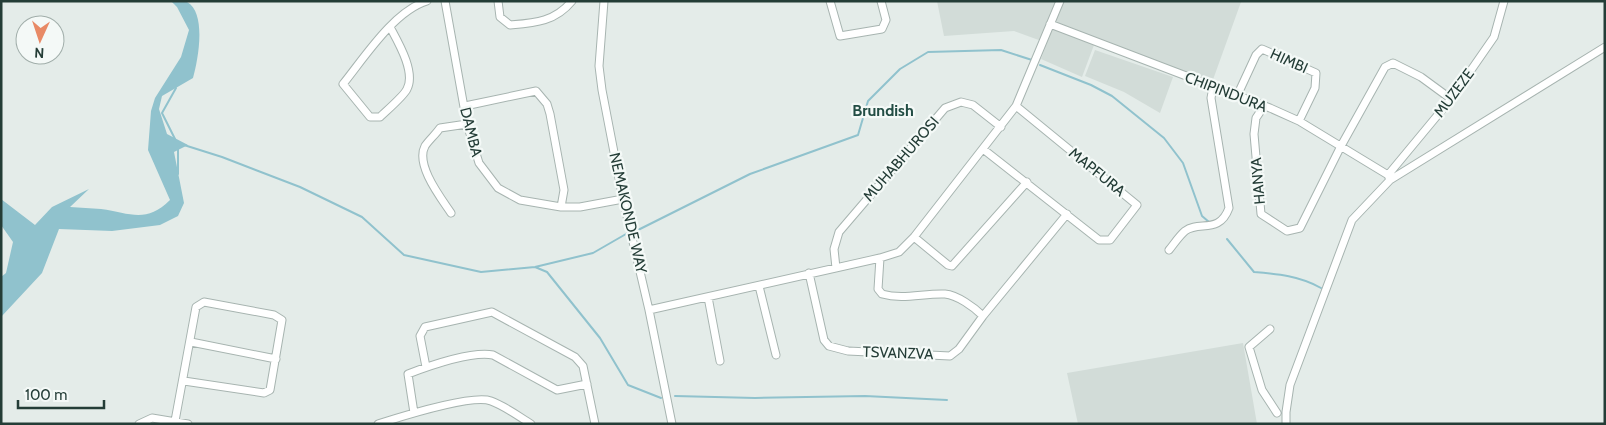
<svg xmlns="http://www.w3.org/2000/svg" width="1606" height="425" font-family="Cabin,sans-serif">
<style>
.built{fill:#d2dcd8}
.water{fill:#90c2cd}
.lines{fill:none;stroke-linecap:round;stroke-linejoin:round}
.stream{stroke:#90c2cd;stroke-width:2}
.minor-casing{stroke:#a7b4b0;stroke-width:9}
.minor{stroke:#fff;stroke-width:7}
.labels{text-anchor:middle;stroke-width:4.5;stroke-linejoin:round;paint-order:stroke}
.street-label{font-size:15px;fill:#243d37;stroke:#f4f9f7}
.neighbourhood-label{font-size:16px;font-weight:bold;fill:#224d44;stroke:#f4f9f7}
</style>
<rect width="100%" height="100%" fill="#e4ece9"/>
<path class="built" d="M937,1H1238L1241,2L1210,88L1094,45L1082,77L1041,59L1047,43L1014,31L944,36Z
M1095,50L1173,77L1160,113L1124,92L1085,76Z
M1243,343L1257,424H1078L1067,373Z"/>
<path class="water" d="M171,1C176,1 183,0 187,2C207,13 198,60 193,78L162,96L159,109L167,134L188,145L174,152L184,203L178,216L160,225L112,231L59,229L42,273L1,317V277L6,273L13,242L1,225V199L35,225L52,207L89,189L70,207C80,208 91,208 101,209C130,213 146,224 170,200L148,150L151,111L155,98L181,57L189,30L177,7Z"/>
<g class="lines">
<path class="stream" d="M1040,65L1091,85L1112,96L1164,138L1183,163L1202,216L1209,222
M175,139L162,113L176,88
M184,145L222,157L300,187L362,217L404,255L481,272L535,267L593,253L626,234
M178,148V174
M636,231L750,174L858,135L868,101L900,69L928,52L1001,50L1032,60
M1227,239L1254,272C1278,274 1300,276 1321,288
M535,267L547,272L600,338L628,385L661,398
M675,396L755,398L865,396L947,400"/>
<g class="minor-casing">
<path id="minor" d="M445,1L467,124L479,163L498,188L520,200L561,207H580L623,199
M498,1L500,17L510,25C534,23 555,22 572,1
M604,1L599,66L602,90L623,199L649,310L672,424
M830,1L840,36L882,29L886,20L881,1
M1050,24L1270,108L1299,121L1388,175L1390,180
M390,27C398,42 416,72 407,89C404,96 386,111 380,117H370L343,84C364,58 394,11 427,1
M1237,96L1256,55L1262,49L1316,73L1315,88L1299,121
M465,106L536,91L547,104L550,114L564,190L561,207
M1264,106L1256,118L1254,134L1261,214L1287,231L1300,228L1341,146L1385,67L1393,63L1421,77L1451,99
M983,149L1099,240H1110L1137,205L1016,106
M1388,175L1451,99L1494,37L1504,1
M451,213C441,198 415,165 425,146C429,140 436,134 440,128L467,124
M914,237L948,265L952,266L1027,182
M1169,250C1174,244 1179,236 1185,231C1199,220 1219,235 1229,208L1211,98L1213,87
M880,258L878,289L882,294C903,300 924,293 945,294C957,295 974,307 983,316
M836,268L834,249L839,232L945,108L961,102L973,105L1001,127
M809,273L824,340L829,346L848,351L950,356L959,349L983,316L1067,214
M759,286L776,355
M708,297L720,361
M649,310L880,258L899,252L914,237L1016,106L1060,1
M1270,329L1249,347L1262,390L1277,413
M191,342L276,359
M426,367L420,336L425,327L492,312L575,357L583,366L595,424
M414,413L408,374C429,366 471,351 493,355L557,390L587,384
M175,421L196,307L204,302L274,315L282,320L270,390L264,393L184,381
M139,424L152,418L188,424
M378,424C400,417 472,394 491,401C505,406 518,416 531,424
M1286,424V412L1290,385L1352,220L1390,180L1605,47"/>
</g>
<use href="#minor" class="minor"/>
</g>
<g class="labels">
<g class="street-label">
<text transform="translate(1289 61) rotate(24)" y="5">HIMBI</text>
<text transform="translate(1226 92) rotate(21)" y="5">CHIPINDURA</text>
<text transform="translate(1454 93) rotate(-53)" y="5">MUZEZE</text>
<text transform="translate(471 132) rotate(76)" y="5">DAMBA</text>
<text transform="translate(901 159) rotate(-49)" y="5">MUHABHUROSI</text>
<text transform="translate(1097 172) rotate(39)" y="5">MAPFURA</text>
<text transform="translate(1258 181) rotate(-95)" y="5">HANYA</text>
<text transform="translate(628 213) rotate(77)" y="5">NEMAKONDE WAY</text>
<text transform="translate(898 353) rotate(2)" y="5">TSVANZVA</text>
</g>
<g class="neighbourhood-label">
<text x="883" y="116">Brundish</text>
</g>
</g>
<rect width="1606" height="425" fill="none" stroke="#243d37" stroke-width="5"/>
<g transform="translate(40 40) rotate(183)"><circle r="24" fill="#f4f9f7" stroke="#a1aeaa"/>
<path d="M0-4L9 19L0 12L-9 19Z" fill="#e88a66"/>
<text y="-8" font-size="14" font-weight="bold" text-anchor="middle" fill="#243d37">N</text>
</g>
<path d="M18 400v8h86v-8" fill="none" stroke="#243d37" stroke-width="2.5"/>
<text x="25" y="400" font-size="15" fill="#243d37" stroke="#f4f9f7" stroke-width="4" paint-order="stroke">100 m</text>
</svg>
